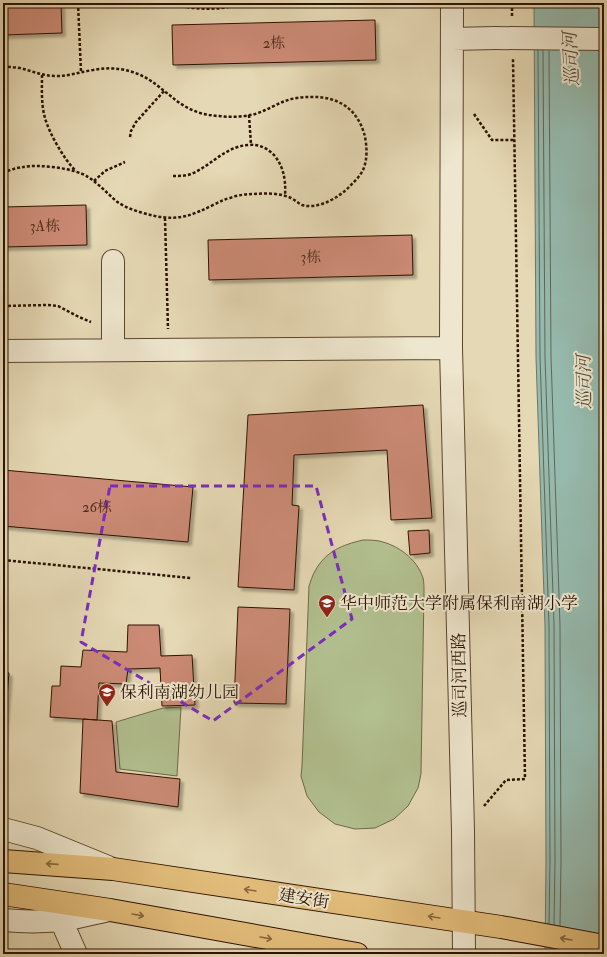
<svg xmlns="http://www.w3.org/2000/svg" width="607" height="957" font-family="'IM FELL Double Pica','Noto Serif SC',serif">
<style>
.green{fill:#b2bf8f;stroke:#706848}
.water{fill:#96baae;stroke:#6c7768}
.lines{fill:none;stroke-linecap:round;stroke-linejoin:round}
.shore{stroke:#626657;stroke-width:1}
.building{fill:#cb8a74;stroke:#2d1200;filter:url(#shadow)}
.minor-casing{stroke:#5b442d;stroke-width:24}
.major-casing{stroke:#2d1200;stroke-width:24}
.path{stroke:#2d1200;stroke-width:2.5;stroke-dasharray:3 2;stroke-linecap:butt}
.minor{stroke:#eee6ce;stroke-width:22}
.major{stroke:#e2bc7a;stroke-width:22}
.minor-bridge-casing{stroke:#5b442d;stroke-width:24;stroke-linecap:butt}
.minor-bridge{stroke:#eee6ce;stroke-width:22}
.oneway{stroke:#88673d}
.marked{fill:none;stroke:#7b2cbf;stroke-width:3;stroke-dasharray:8 5;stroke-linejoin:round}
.labels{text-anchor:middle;stroke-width:4;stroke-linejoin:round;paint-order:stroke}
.number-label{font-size:15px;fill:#54301d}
.poi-label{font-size:17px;fill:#2d1200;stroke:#eee6ce;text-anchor:start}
.street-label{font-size:17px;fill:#2d1200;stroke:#eee6ce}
.water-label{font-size:18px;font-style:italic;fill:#524d3d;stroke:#eee6ce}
</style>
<defs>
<filter id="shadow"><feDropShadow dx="3.5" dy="3.5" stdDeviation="1" flood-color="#0004"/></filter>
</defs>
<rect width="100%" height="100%" fill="#e5d8b4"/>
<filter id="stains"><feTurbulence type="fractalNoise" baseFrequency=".005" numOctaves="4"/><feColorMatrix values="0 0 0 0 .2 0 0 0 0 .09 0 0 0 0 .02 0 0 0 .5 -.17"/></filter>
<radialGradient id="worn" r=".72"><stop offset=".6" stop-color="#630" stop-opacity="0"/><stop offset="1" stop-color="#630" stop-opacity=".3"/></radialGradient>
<path class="green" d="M363,540C368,540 374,540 379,541C398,545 417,559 423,578C424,582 424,587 424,591L421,774L418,788L408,806L394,819L375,828L355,829L335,824L319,812L307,796L301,776L302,766L309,586C311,581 312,576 315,571C326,551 342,545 363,540Z
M181,707L177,776L120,769L116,722L163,708Z"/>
<path class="water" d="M534,3H604V954H545L546,861L545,626L536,357Z"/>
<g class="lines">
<path class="shore" d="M538,50L540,357L549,626L550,861L549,924
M543,50L545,357L554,625L555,861L554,925
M549,51L551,357L560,625L561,861L560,926"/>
</g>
<path class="building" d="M3,3H61L62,33L3,35Z
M375,20L376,60L173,65L172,25Z
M86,205L87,245L3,247V207Z
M412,235L413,275L209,280L208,240Z
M423,405L432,518L391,520L387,450L294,455L292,505L299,506L294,590L238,587L248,415Z
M3,470L193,487L188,542L3,526Z
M429,530L430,553L410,555L408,531Z
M238,607L290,609L286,704L234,703Z
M128,625H159L161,656L192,655L195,705L162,706L160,668L128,669L126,684L99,683L97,720L50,717L52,686H60L61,666L81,667L83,650L127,652Z
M3,672H6L3,708Z
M6,672L9,673L3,745V708Z
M83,719L112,721L116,772L180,779L178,807L80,793Z"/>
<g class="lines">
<g class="minor-casing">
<path id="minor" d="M452,3L451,348L463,831L464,954
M452,39L495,38
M113,261V350
M3,351L451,348
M3,829L37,838L108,867
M3,920C25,922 47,922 69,919C82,916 95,913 109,910
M61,920L76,954"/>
</g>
<g class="major-casing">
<path id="major" d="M3,861L113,869L501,927L604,946
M3,894L110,910L357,954"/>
</g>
<path class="path" d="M78,3L81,72
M167,3C190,9 219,12 242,3
M512,3V16
M3,66C8,67 14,67 20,68C32,71 43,76 56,76C69,76 80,72 93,70C108,67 123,68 138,74C151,79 161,89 172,97C182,106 196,113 209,115C224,117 240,118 255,114C265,111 275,105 285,101C293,98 302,97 310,97C336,96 356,107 364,133C367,144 368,159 363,170C360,176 355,181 350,186C340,197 318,210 302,205C298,203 295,200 291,198C280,193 266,193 254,194C246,194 238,195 230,198C224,199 220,202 215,204C193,215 179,221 155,216C142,213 127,209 116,201C107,193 99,184 88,177C75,168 38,164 23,167C16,168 9,170 3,173
M42,75C42,89 41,104 45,118C49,133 65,161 76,171
M474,114L492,140H514
M249,115L251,145
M130,137L131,131L136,122L164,91
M173,176C178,176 183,176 188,175C210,168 224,146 249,145C259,144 267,148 274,155C284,167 286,181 285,196
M94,181L105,171L125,162
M165,218L168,329
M3,306L47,305L58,306L79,317L91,322
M3,560L191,578
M484,806L506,780L525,779L513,59"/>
<use href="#minor" class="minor"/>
<use href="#major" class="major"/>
<g class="minor-bridge-casing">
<path id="minor-bridge" d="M495,38L604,39"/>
</g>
<use href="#minor-bridge" class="minor-bridge"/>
</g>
<defs><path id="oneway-shaft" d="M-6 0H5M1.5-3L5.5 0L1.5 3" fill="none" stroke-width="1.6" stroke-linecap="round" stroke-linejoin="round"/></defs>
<g class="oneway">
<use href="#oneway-shaft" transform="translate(52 864) rotate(-176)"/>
<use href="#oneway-shaft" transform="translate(250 890) rotate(-171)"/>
<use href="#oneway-shaft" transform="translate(138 915) rotate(10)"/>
<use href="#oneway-shaft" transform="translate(434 917) rotate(-171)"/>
<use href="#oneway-shaft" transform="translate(266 938) rotate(10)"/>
<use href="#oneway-shaft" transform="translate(566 939) rotate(-170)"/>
</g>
<path class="marked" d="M110,486H316L352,619L213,721L81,642Z"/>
<defs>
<g id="school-pin" transform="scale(0.9)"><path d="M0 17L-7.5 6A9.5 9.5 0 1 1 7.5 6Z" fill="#8f2418" stroke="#eee6ce"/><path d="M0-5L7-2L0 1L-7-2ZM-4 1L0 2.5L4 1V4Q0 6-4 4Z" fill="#fff"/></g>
</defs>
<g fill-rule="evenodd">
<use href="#school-pin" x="327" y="603"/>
<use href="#school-pin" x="107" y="692"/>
</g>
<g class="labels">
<g class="number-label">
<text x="274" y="48">2栋</text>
<text x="45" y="231">3A栋</text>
<text x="311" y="262">3栋</text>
<text x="97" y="512">26栋</text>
</g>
<g class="poi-label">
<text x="340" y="609">华中师范大学附属保利南湖小学</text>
<text x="120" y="698">保利南湖幼儿园</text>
</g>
<g class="street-label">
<text transform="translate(459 675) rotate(-91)" y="6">巡司河西路</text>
<text transform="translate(304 898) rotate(9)" y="6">建安街</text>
</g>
<g class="water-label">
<text transform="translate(571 59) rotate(-93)" y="6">巡司河</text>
<text transform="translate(584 382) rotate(-91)" y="6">巡司河</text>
</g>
</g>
<rect width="607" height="957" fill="none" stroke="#e5d8b4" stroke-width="16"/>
<rect x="4" y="4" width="599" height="949" fill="none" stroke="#2d1200" stroke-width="2"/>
<rect x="8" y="8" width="591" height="941" fill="none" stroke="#2d1200"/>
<rect width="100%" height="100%" filter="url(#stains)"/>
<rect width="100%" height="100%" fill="url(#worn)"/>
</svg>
